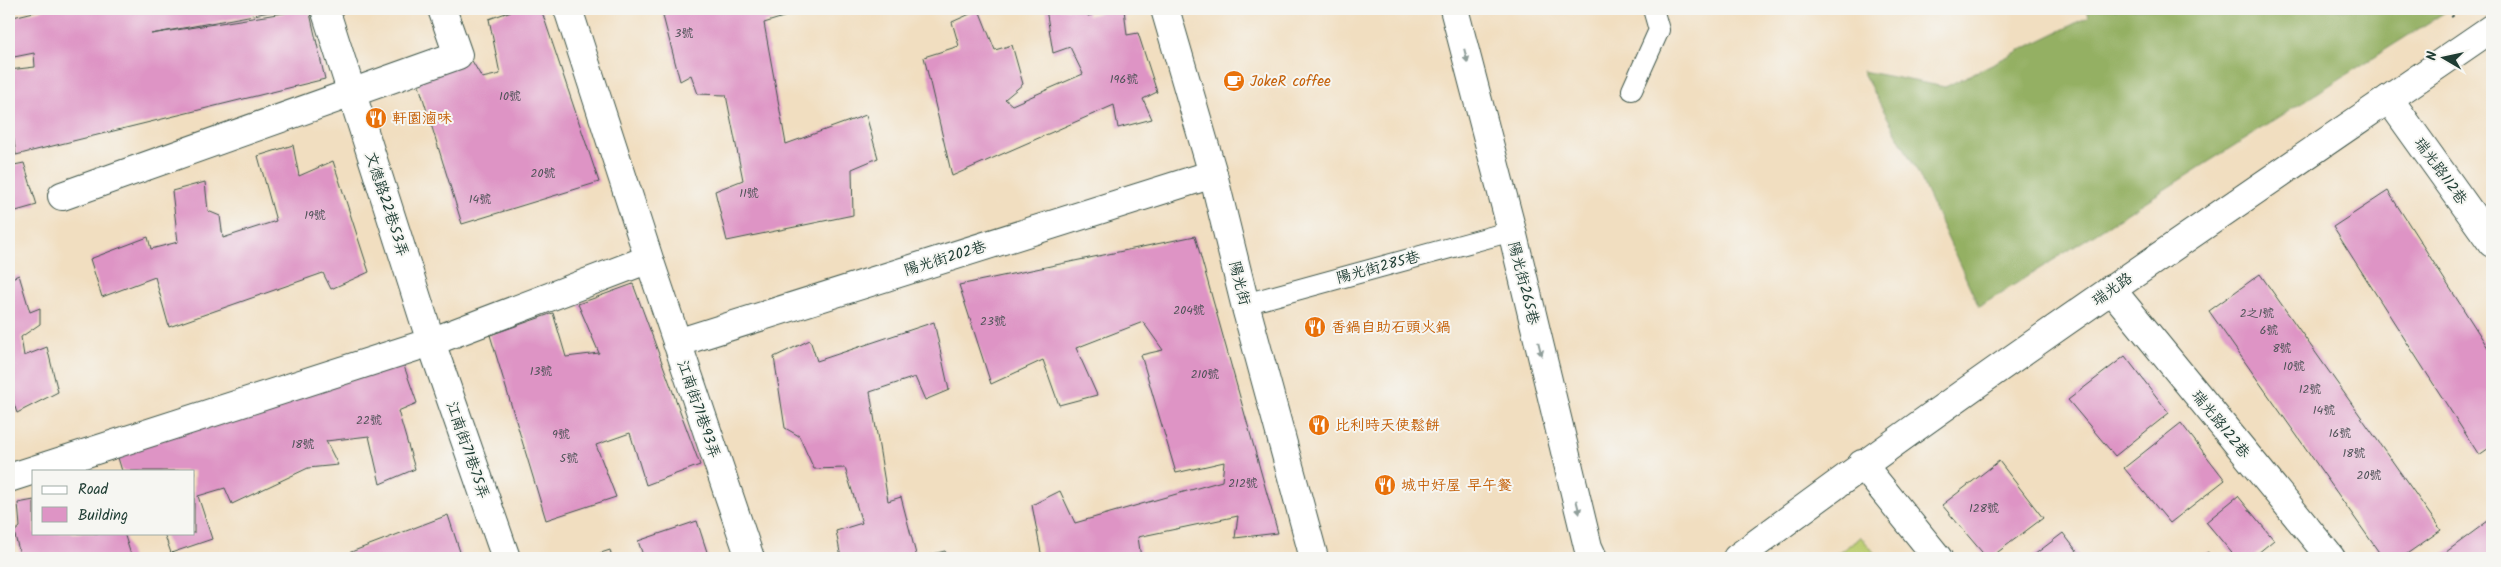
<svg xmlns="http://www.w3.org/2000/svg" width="2501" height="567" font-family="Kalam,'LXGW WenKai TC',sans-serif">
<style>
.green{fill:#bbcd71;stroke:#6d8552}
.forest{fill:#94b063;stroke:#5a764c}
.building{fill:#de94c5}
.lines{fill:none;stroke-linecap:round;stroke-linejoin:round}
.service-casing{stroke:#3e5549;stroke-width:22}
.minor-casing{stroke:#3e5549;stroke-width:30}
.tertiary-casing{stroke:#3e5549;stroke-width:30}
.path{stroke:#3e5549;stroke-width:3;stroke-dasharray:4 4;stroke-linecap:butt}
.service{stroke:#fff;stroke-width:20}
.minor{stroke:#fff;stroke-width:28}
.tertiary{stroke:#fff;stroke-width:28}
.oneway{fill:#8f9e9a}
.labels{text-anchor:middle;stroke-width:4;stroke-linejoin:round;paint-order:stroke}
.number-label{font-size:12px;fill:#4f5358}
.food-label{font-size:15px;fill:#c56008;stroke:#f6f6f2;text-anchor:start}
.street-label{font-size:15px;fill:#1f3d34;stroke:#f6f6f2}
</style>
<rect width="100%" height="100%" fill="#f6f6f2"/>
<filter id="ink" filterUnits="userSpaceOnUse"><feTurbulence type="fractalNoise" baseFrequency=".02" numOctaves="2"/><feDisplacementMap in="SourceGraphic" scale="10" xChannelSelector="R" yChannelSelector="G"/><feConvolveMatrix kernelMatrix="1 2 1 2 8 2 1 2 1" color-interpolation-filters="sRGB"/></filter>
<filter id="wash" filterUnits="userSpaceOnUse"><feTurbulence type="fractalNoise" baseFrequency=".0096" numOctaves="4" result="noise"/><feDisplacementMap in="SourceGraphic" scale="20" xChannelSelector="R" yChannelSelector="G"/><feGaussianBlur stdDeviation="1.12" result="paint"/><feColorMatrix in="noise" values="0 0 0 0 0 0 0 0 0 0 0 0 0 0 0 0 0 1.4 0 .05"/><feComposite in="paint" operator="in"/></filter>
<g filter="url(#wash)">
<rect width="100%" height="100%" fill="#f1dec0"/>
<path class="green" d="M1861,537L1879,558H1831Z"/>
<path class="forest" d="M2086,9H2450L1979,307L1917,171L1862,71L1945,87L2088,17Z"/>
<g id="blocks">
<path class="building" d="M46,9H286L151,34L309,9L325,79L16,155L9,107V70L35,67L34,53L9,58V18Z
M517,9H541L599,182L462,224L417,79L471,59L482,78L500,74L489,19Z
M675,9H790L793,14L764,23L786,144L866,115L878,158L852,169L853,215L727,241L715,191L743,180L726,95L698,94L691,75L680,81L663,16Z
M1046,9H1087L1088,16L1110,9H1124L1127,35L1138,33L1157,92L1143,99L1152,119L1118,128L1114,105L952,176L924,57L959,46L952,22L979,10L995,50L1012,45L1023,84L1005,99L1012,105L1083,74L1070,47L1053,53Z
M293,145L299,176L333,161L369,272L331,289L323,273L169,327L155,277L102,297L90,259L148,237L151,249L178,242L172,191L205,182L208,211L220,216L223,238L276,221L258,156Z
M24,163L37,205L9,213V166Z
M2388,191L2492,354V446L2479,455L2333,227Z
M1195,236L1278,533L1235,538L1238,516L1138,537L1141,558H1042L1032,505L1060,491L1075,523L1222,481L1224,462L1176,473L1141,355L1163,350L1143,322L1076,348L1097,395L1059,405L1043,360L991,384L959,285Z
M2260,274L2441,530L2401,558H2383L2209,311Z
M19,275L30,312L40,308V324L21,337L24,356L47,347L58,392L17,413L9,390V279Z
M633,284L700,465L646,485L630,433L596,445L616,497L546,520L490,335L553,313L566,357L599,353L578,304Z
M934,322L949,390L925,400L915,377L870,392L888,501L901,497L917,558H841L836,531L862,523L845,468L814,469L799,436L785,428L774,357L810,340L817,361Z
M2125,356L2169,413L2115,456L2068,400Z
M403,363L417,403L398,411L415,469L380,484L369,436L326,441L338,465L308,468L232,504L225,488L198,496L212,539L171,553L164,533H194V471H122L116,451Z
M2181,423L2225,480L2170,523L2124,468Z
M1999,461L2043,518L1990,558H1987L1942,505Z
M2238,496L2274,540L2252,558H2236L2206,522Z
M34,500V533H124L132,558H21L14,532L20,527L18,503Z
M448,515L462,558H339L338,557Z
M2492,518V558H2438Z
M697,521L709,558H644L638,541Z
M2063,533L2082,558H2030Z
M610,550L612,558H586Z
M945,551L949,558H917Z
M2208,552L2213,558H2199Z"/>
</g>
</g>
<g filter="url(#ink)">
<use href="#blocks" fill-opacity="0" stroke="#3e5549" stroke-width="1"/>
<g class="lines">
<g class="service-casing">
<path id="service" d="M1632,90L1659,30L1653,9
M1245,304L1512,231"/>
</g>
<g class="minor-casing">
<path id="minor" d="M325,9L431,342L506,558
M568,9L649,259L750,558
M1454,9L1512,231L1588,547L1593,558
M2389,99L2492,243
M62,196L458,55L442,9
M2111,289L2331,558
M677,343L1213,174
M1862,464L1938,558
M9,478L431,342L649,259"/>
</g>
<g class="tertiary-casing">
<path id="tertiary" d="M1165,9L1213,174L1245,304L1314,558
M1737,558C1983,374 2239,202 2492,28"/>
</g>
<path class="path" d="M2447,9L2453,17"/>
<use href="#service" class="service"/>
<use href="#minor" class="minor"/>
<use href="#tertiary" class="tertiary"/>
</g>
<defs><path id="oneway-solid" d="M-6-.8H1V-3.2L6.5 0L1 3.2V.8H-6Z" transform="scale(1.25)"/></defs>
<g class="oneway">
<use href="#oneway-solid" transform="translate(1466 56) rotate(76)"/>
<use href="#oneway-solid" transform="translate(1540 349) rotate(76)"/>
<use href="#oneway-solid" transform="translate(1578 507) rotate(76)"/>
</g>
</g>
<defs>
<g id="cafe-disc" transform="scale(1.125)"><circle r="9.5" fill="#e8710a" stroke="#f6f6f2"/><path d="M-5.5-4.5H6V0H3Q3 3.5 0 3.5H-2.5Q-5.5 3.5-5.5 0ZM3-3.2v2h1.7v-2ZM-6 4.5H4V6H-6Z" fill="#fff"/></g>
<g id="restaurant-disc" transform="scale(1.125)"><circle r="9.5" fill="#e8710a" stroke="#f6f6f2"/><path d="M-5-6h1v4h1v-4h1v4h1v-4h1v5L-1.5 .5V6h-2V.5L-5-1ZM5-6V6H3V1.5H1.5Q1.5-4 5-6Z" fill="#fff"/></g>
</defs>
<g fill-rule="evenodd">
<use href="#cafe-disc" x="1234" y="81"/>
<use href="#restaurant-disc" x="376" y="118"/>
<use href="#restaurant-disc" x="1315" y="327"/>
<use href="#restaurant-disc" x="1319" y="425"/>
<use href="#restaurant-disc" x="1385" y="485"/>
</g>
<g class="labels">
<g class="number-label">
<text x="684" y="37">3號</text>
<text x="1124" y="83">196號</text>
<text x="510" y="100">10號</text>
<text x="543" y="177">20號</text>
<text x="749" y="197">11號</text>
<text x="480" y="203">14號</text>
<text x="315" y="219">19號</text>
<text x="1189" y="314">204號</text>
<text x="2257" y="317">2之1號</text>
<text x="993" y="325">23號</text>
<text x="2269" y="334">6號</text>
<text x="2282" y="352">8號</text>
<text x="2294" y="370">10號</text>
<text x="541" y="375">13號</text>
<text x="1205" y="378">210號</text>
<text x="2310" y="393">12號</text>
<text x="2324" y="414">14號</text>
<text x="369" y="424">22號</text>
<text x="2340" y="437">16號</text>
<text x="561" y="438">9號</text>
<text x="303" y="448">18號</text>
<text x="2354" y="457">18號</text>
<text x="569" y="462">5號</text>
<text x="2369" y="479">20號</text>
<text x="1243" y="487">212號</text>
<text x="1984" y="512">128號</text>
</g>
<g class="food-label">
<text x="1250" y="86">JokeR coffee</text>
<text x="392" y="123">軒園滷味</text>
<text x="1331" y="332">香鍋自助石頭火鍋</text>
<text x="1335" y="430">比利時天使鬆餅</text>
<text x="1401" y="490">城中好屋 早午餐</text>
</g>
<g class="street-label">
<text transform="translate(2441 171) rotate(54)" y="5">瑞光路112巷</text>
<text transform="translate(387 204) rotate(72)" y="5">文德路22巷53弄</text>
<text transform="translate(945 258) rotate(-17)" y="5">陽光街202巷</text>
<text transform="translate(1378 267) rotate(-15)" y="5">陽光街285巷</text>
<text transform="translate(1240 283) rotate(76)" y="5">陽光街</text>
<text transform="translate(1524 283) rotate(76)" y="5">陽光街265巷</text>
<text transform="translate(2112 289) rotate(-35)" y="5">瑞光路</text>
<text transform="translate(699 409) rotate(71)" y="5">江南街71巷93弄</text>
<text transform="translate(2221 424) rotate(51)" y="5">瑞光路122巷</text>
<text transform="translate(468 450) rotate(71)" y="5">江南街71巷75弄</text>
</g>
</g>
<rect width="2501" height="567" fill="none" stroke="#f6f6f2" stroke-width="30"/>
<rect x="32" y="470" width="162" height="65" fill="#f6f6f2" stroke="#a0aca6"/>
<rect x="42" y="486" width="25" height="8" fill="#ffffff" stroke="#a0aca6"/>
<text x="78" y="494" font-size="15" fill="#1f3d34">Road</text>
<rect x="42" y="507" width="25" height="15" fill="#de94c5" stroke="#a0aca6"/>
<text x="78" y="520" font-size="15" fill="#1f3d34">Building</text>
<g transform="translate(2444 58) rotate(279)" stroke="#f6f6f2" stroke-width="4" paint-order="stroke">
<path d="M0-4L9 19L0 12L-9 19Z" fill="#1f3d34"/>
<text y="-8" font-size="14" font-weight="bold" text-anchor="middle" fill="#1f3d34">N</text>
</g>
</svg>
